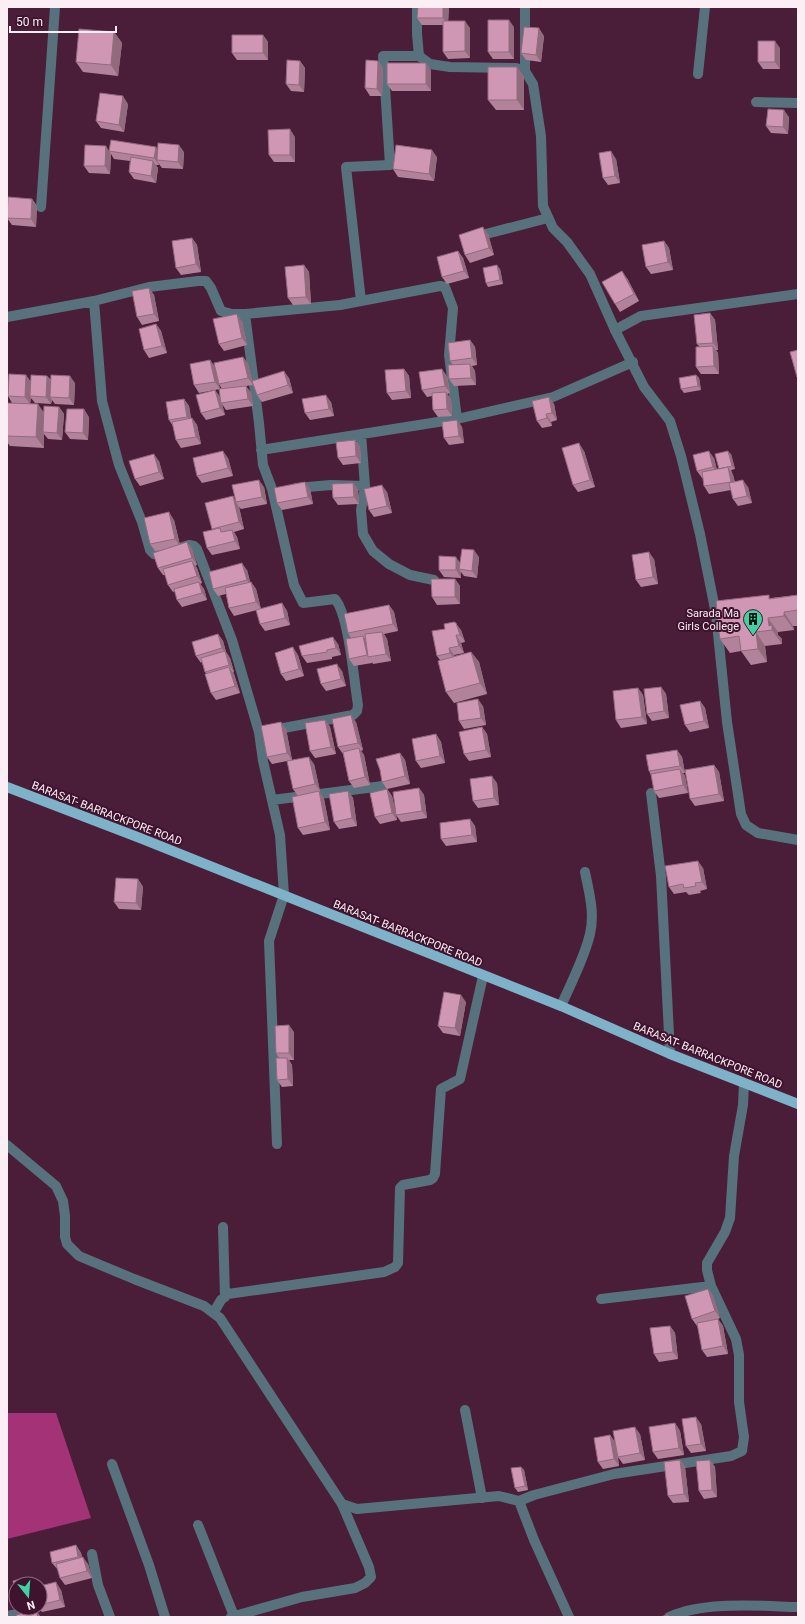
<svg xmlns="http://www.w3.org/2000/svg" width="805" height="1624" font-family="Roboto,sans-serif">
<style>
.water{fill:#a33277}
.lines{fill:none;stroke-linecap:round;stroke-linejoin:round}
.minor{stroke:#58727d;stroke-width:10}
.tertiary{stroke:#58727d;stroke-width:10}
.primary{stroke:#7db2c9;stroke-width:10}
.wall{fill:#b2829b}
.shaded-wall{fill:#916a7e}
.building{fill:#cf97b4;stroke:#916a7e}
.labels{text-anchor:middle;stroke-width:4;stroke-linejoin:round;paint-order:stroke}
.poi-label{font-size:11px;fill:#fbeff5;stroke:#3f132d;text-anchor:end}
.street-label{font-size:11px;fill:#fbeff5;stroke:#3f132d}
</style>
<rect width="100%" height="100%" fill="#4a1e38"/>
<path class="water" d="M7,1413H56L91,1518L7,1539Z"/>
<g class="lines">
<path class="minor" d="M525,7V71
M698,74L705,7
M756,102L798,103
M41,207L55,7
M482,235L548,218
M94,301L102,401L119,465L142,522L150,550L154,554L159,555L189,545L194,546L197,549L232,640L259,732L263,761L280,835L284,895L269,941L277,1144
M361,301L346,167L390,165L383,56H419
M245,314L340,305L440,286L445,287L453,308L449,355L457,419L261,450
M7,317L94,301L149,287L198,281H206L211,288L221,311L232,314H245L259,423L263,465L272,489L294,585L303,603L335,599C349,615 354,682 358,705L357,711L353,715L273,730
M615,330L641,316L798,294
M457,419L553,397L633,362
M361,434L365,486L361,510L363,534L373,551L389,564L410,575L434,580
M296,488L331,485L365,486
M651,793L661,876L670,1054
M272,800L383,786
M561,1006C571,983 584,959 590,934C595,913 589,892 585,872
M223,1227L225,1297
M601,1299L711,1286
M214,1312L221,1300L228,1294L384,1272L395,1267L398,1263L400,1188L403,1185L430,1180L433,1178L435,1174L441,1089L460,1079L483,976
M465,1410L482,1498
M112,1464L149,1565L165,1617
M519,1501L534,1495L614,1474L731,1456L742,1451L744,1437L739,1402V1355L736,1339L711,1286L707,1270V1263L725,1232L730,1218L734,1156L743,1105L744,1084
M198,1525L234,1616
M92,1554L98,1585L110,1617
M7,1616L29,1612
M231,1617L302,1597L355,1588L365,1583L371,1577L369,1567L342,1504
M669,1617C705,1601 759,1606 798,1607"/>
<path class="tertiary" d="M417,7V34L419,56L430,64L450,67L516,68L525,71L533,84L541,136L543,206L553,228L567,242L590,274L615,330L644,387L670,421L681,456L700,534L716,614L727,722L741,814L746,825L758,833L798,840
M7,1145L56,1186L63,1201L65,1216V1237L67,1244L79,1256L134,1279L204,1306L220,1318L342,1504L357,1509L499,1496L519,1501L534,1540L569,1617"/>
<path class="primary" d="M7,787L140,838L561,1006L670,1054L798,1104"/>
</g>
<path class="wall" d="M418,7H449L448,21L470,28V58L448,59L443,52V25H422L417,18Z
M514,27V59H493L488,52Z
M114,32L122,43L118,76L83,72L76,62Z
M263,35L268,42V60H237L232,53Z
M544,36L541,62L526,60L521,53Z
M780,48V69H763L758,62Z
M300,61L305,68L304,92L291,91L286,84Z
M378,61L383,68L382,96H370L365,88Z
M517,67L524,77V110H496L488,100Z
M431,70V91H392L387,84Z
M128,104L124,132L101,128L96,121Z
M789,117L788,134L771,133L766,126Z
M295,137V162H274L269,155Z
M157,149L184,152L183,169L162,168L159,164V165H156L158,168L156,183L134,179L129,172L130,161L114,159L111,154L110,174L89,173L84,166L109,151Z
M437,157L434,181L398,177L393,169Z
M616,159L620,183L608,185L603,178Z
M32,199L37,206L36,227L12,225L7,218V212Z
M488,234L494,255L470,263L465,255Z
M192,238L197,245L201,272L181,275L176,268Z
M664,241L669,248L673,270L651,274L646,267Z
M458,251L463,258L469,278L447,284L442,277Z
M304,265L309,272L311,304L293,305L288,298Z
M500,269L503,284L488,287L486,283Z
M627,278L639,301L620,312L615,304Z
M149,288L154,295L159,321L142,325L137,317Z
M710,313L715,320L718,350H716L718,353L719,374H701L696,367L699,346L697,344Z
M242,321L247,345L224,351L219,344Z
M156,324L161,331L167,353L149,358L144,350Z
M470,340L475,347L477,365L472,366L475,371L476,385L454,386L449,379L453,365L450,361Z
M243,357L248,364L252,381L289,378L293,393L262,402L257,395L252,381L253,385L246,386L251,393L253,406L226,410L222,404L225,415L206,420L201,413L215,390L220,397L222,389L219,384Z
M210,360L215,367L220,389L199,393L194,385Z
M404,369L409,376L411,398L392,400L387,393Z
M26,375L30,381L47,376L51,380L75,383L74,405L55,404L52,400L51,404L35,403L31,398L30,404L44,413L59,407L64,414L62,440L48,439L44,434V448L10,446L7,442V403H12L8,396Z
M696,375L699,378L701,390L684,393L681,389Z
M447,376L450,393L447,394L451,399L452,416L438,417L433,410L432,396L427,397L422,390Z
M549,397L554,404L557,420L551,422L552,426L542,428L537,421Z
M184,399L189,406L191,418H192L197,425L201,444L181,448L176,440L173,426L169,420Z
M331,402L334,416L310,420L305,413Z
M89,417L88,440L70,439L65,432Z
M457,420L462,427L464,443L449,445L444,438Z
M355,440L360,447L361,463L343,465L338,458Z
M584,451L595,487L578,492L573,485Z
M731,454L735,469L731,470L733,475L735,482L748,487L752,503L738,506L733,499L731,490L709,494L704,486L703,478H702L697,471L714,458L717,470L719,469Z
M228,458L233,476L202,483L197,476Z
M159,461L164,479L140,486L135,479Z
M353,483L358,490L359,504L338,505L333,498Z
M264,487L267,504L241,509L239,507L244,529L234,532L237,537L240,549L212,555L207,548L212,530V529L235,499Z
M310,489L313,504L282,510L277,503Z
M387,492L392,513L374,517L369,510Z
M174,520L180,545L187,542L192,549L197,565L195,566L197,568L202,583L200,584L204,589L207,600L182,607L177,600L175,591L173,592L168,585L165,575H163L158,568L163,550L155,551L150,544Z
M479,557L477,578L464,576L461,572V578L444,577L439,570L460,562Z
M654,559L658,584L641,587L636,580Z
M247,570L250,582H251L256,589L261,609L282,603L287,611L290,625L265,631L260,624L257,610L234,616L229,608L226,594L218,596L213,589Z
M455,579L460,586V604L437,605L432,597Z
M798,595V626H793L794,630L778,632V635L782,639V644L765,646L767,662L751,665L741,651L730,653L720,639L721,617L717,611L771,598Z
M389,605L394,612L398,631L384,634L387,639L391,661L373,664L372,662V663L354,666L349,659L351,638L348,633Z
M461,630L465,642L461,643L464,653L454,655L455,656L471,652L479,662L487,694L454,703L446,692L440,660L437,656Z
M218,634L223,641L226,652L230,658L234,672L233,673L234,674L240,693L216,700L211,693L207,674L205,672L202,662L201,663L196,656Z
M338,644L341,655L332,657V659L307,663L302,656Z
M298,655L304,676L286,681L281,674Z
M342,671L346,686L326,691L321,684Z
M661,687L666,694L669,718L652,721L647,714Z
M638,688L643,695L647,724L621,728L616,720Z
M700,701L705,708L709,728L690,732L685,725Z
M483,706L486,725L464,729L459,721Z
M325,720L330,727L336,754L315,758L310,751Z
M356,722L363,750L361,751L364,755L370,785L354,788L349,781L343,754L338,747Z
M482,727L487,734L491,757L469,761L464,754Z
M286,729L292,760L272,764L267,757Z
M436,734L441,742L445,763L421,768L416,761Z
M677,750L682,757L685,773H683L685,776L688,793L659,798L654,791L651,775L649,771Z
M400,753L405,760L410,784L387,789L382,782Z
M314,764L320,791L317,792L319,791L324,799L330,830L303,835L298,828V796L293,789Z
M714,765L719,772L724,801L695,806L690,799Z
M497,783L499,805L478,808L473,801Z
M419,788L424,795L427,818L401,822L396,815L397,820L380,824L375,817L387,789L392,796L396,814Z
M348,791L353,798L357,826L339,829L334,822Z
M470,819L475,826L477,842L446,846L441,839Z
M703,868L707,889L700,891L701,893L689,895L686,892L674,894L669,887Z
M138,879L143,887L141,910L119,909L114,902Z
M466,1002L460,1036L443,1033L438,1026Z
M294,1032V1060H289L292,1065L293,1086L282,1087L277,1080L279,1058L276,1053Z
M708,1289L713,1296L720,1318L718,1319L723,1326L728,1354L707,1357L702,1350L698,1326H697L692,1319Z
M670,1326L675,1333L678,1359L659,1362L654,1354Z
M675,1423L680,1431L684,1455L658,1459L653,1452Z
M701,1424L706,1451L691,1453L686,1446Z
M640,1434L645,1460L623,1464L618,1457L619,1466L603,1469L598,1462L610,1435L615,1442Z
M680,1460L685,1467L689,1502L673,1503L668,1496Z
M710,1460L715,1467L717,1497L704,1499L699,1491Z
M521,1467L524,1470L528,1490L518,1492L515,1488Z
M76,1545L81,1553L82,1558L88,1564L92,1578L65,1585L60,1578L58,1570L52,1563Z
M40,1586L61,1590L65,1607L42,1612L39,1608H40Z"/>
<path class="shaded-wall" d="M443,7H449L448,26L443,18Z
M509,20L514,27V59L509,52Z
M465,21L470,28V58L465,51Z
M539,28L544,36L541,62L536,55Z
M114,32L122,43L118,76L111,65Z
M263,35L268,42V60L263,53Z
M775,41L780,48V69L775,62Z
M300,61L305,68L304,92L299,85Z
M378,61L383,68L382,96L377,89Z
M426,63L431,70V91L426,84Z
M517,67L524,77V110L517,100Z
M123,96L128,104L124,132L119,125Z
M784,110L789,117L788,134L783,127Z
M290,129L295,137V162L290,155Z
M179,145L184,152L183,169L178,162Z
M106,146L111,154L110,174L105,166Z
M156,147L161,154L157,160L159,164V165L154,158Z
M432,150L437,157L434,181L429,174Z
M611,151L616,159L620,183L615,176Z
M153,161L158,168L156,183L151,176Z
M32,199L37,206L36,227L31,219Z
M483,227L488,234L494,255L489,248Z
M192,238L197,245L201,272L196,264Z
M664,241L669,248L673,270L668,262Z
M458,251L463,258L469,278L464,271Z
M304,265L309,272L311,304L306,297Z
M497,265L500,269L503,284L500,280Z
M622,271L627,278L639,301L634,294Z
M149,288L154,295L159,321L154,314Z
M710,313L715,320L718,350L713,343Z
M237,314L242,321L247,345L242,338Z
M156,324L161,331L167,353L162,346Z
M470,340L475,347L477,365L472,358Z
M713,346L718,353L719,374L714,366Z
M243,357L248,364L253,385L248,378Z
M210,360L215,367L220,389L215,382Z
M470,364L475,371L476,385L471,378Z
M404,369L409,376L411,398L406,391Z
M442,369L447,376L450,393L445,386Z
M284,371L289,378L293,393L288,385Z
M26,375L31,382L30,396L31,398L30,404L25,397Z
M696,375L699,378L701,390L698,386Z
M47,376L52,383L50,397L52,400L51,404L46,397Z
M70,376L75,383L74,405L69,398Z
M246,386L251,393L253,406L248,399Z
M215,390L220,397L221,403L222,404L225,415L220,408Z
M446,392L451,399L452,416L447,409Z
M326,395L331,402L334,416L329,409Z
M549,397L554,404L557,420L552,413Z
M184,399L189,406L192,424L187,417Z
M38,404L45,414L43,432L44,434V448L36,437Z
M59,407L64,414L62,440L57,433Z
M84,409L89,417L88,440L83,433Z
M546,414L551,422L552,426L547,418Z
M192,418L197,425L201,444L196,437Z
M457,420L462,427L464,443L459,436Z
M355,440L360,447L361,463L356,456Z
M579,443L584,451L595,487L590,480Z
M223,451L228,458L233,476L228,468Z
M709,451L714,458L718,474L713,467Z
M728,451L731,454L735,469L732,466Z
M154,454L159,461L164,479L159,472Z
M728,467L733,475L736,489L731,482Z
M259,480L264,487L267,504L262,497Z
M743,480L748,487L752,503L747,496Z
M305,482L310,489L313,504L308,497Z
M353,483L358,490L359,504L354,497Z
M382,485L387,492L392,513L387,506Z
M233,496L237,502H236L239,507L244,529L239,522Z
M169,512L174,520L180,546L175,539Z
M232,530L237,537L240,549L235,541Z
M187,542L192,549L197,565L192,558Z
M474,550L479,557L477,578L472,571Z
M649,552L654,559L658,584L653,577Z
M456,557L461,564L459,569L461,572V578L456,570Z
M192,561L197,568L202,583L197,576Z
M242,563L247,570L252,588L247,580Z
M455,579L460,586V604L455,597Z
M199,582L204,589L207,600L202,593Z
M251,582L256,589L261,609L256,602Z
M282,603L287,611L290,625L285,618Z
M389,605L394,612L398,631L393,624Z
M784,612L793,626L794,630L784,616Z
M768,618L778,632V635L782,639V644L769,626Z
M456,623L461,630L465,642L460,635Z
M382,632L387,639L391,661L386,654Z
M756,632L765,646L767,662L758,649Z
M218,634L223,641L226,652L230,658L234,672L229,665L226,654L222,648Z
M456,635L461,643L464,653L459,646Z
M363,636L368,643V657L372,663L367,655Z
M333,637L338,644L341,655L336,648Z
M293,647L298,655L304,676L299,669Z
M449,648L454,655L455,660L450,653Z
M471,652L479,662L487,694L480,683Z
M337,664L342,671L346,686L341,679Z
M229,667L234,674L240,693L235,686Z
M661,687L666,694L669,718L664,711Z
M638,688L643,695L647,724L642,717Z
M478,699L483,706L486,725L481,718Z
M700,701L705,708L709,728L704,721Z
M351,715L356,722L363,750L358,743Z
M325,720L330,727L336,754L331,747Z
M281,722L286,729L292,760L287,753Z
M482,727L487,734L491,757L486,750Z
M436,734L441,742L445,763L440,756Z
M359,748L364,755L370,785L365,777Z
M677,750L682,757L685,773L680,766Z
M400,753L405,760L410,784L405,776Z
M309,757L314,764L320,791L315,784Z
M714,765L719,772L724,801L719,794Z
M680,769L685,776L688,793L683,785Z
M492,776L497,783L499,805L494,798Z
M419,788L424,795L427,818L422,811Z
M387,789L392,796L397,820L392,813Z
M319,791L324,799L330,830L325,822Z
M348,791L353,798L357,826L352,818Z
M470,819L475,826L477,842L472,835Z
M698,861L703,868L707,889L702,882Z
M138,879L143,887L141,910L136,903Z
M461,995L466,1002L460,1036L455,1028Z
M289,1025L294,1032V1060L289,1053Z
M287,1058L292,1065L293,1086L288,1079Z
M708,1289L713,1296L720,1318L715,1311Z
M718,1319L723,1326L728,1354L723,1346Z
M670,1326L675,1333L678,1359L673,1352Z
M696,1417L701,1424L706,1451L701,1444Z
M675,1423L680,1431L684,1455L679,1448Z
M635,1427L640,1434L645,1460L640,1453Z
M610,1435L615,1442L619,1466L614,1459Z
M680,1460L685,1467L689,1502L684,1494Z
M710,1460L715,1467L717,1497L712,1490Z
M521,1467L524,1470L528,1490L525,1486Z
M76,1545L81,1553L84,1564L78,1557Z
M83,1557L88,1564L92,1578L87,1571Z
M24,1578L27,1581V1584H26Z
M56,1582L61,1590L65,1607L60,1600Z
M36,1610L41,1617H38Z"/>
<path class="building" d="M418,7H443V18H417Z
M488,20H509V52H488Z
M443,21H465V51L443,52Z
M524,27L539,28L536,55L521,53Z
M79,29L114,32L111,65L76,62Z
M232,35H263V53H232Z
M758,41H775V62H758Z
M287,60L300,61L299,85L286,84Z
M366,60L378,61L377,89L365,88Z
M387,63H426V84H387Z
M488,67H517V100H488Z
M100,93L123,96L119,125L96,121Z
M768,109L784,110L783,127L766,126Z
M290,129V155H269L268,130Z
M111,140L156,147L154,158L109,151Z
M158,143L179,145L178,162L157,160Z
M85,145L106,146L105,166H84Z
M396,145L432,150L429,174L393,169Z
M611,151L615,176L603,178L599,153Z
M131,157L153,161L151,176L129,172Z
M8,197L32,199L31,219L7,218Z
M483,227L489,248L465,255L459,235Z
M192,238L196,264L176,268L172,241Z
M664,241L668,262L646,267L642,245Z
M458,251L464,271L442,277L437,257Z
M304,265L306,297L288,298L285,267Z
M497,265L500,280L486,283L483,268Z
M622,271L634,294L615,304L602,282Z
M149,288L154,314L137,317L132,291Z
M710,313L713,343L697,344L694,315Z
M237,314L242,338L219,344L213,319Z
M156,324L162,346L144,350L139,329Z
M470,340L472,358L450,361L448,343Z
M713,346L714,366L696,367V347Z
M798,350V377H797L790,352Z
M243,357L248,378L219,384L214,363Z
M210,360L215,382L194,385L190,364Z
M470,364L471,378L449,379L448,365Z
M404,369L406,391L387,393L385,370Z
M442,369L445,386L422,390L419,372Z
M284,371L288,385L257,395L252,381Z
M9,374L26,375L25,397L8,396Z
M31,375L47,376L46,397L30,396Z
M51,375L70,376L69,398L50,397Z
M696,375L698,386L681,389L679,378Z
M246,386L248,399L221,403L219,389Z
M215,390L220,408L201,413L196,395Z
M446,392L447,409L433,410L432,393Z
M326,395L329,409L305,413L302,399Z
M549,397L552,413L546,414L547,418L537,421L532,401Z
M184,399L187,417L169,420L166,402Z
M7,403L38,404L36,437L7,436Z
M44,406L59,407L57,433L43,432Z
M67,409H84L83,433L65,432Z
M192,418L196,437L176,440L172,422Z
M457,420L459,436L444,438L442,422Z
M355,440L356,456L338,458L336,442Z
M579,443L590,480L573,485L562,448Z
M223,451L228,468L197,476L193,458Z
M709,451L713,467L697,471L693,455Z
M728,451L732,466L719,469L715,454Z
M154,454L159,472L135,479L129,461Z
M728,467L731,482L704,486L702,472Z
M259,480L262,497L236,502L232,485Z
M743,480L747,496L733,499L729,483Z
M305,482L308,497L277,503L274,488Z
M353,483L354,497L333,498L332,484Z
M382,485L387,506L369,510L364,489Z
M233,496L239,522L212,529L205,503Z
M169,512L175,539L150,544L144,518Z
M220,528L221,532L232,530L235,541L207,548L203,532Z
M187,542L192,558L158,568L153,553Z
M462,549L474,550L472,571L459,569Z
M649,552L653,577L636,580L632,555Z
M439,556L456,557V570H439Z
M192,561L197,576L168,585L163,569Z
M242,563L247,580L213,589L209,572Z
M431,579H455V597H432Z
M199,582L202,593L177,600L174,589Z
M251,582L256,602L229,608L225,588Z
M769,595V599L798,595V610L784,612V616L768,618L769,626L772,625V630L756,632L758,649L741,651L739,636L720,639L717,618L729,614L728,610L717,611L716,601Z
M282,603L285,618L260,624L256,610Z
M389,605L393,624L348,633L344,614Z
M454,622L456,623L460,635H456L459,646L449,648L450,653L437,656L432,631L445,629L444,624Z
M382,632L386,654L368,657L365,634Z
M218,634L222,648L196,656L192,642Z
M363,636L367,655L349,659L346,639Z
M333,637L336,648L327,650V652L302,656L299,646Z
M293,647L299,669L281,674L275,653Z
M225,651L229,665L205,672L201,658Z
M471,652L480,683L446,692L438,661Z
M337,664L341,679L321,684L317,669Z
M229,667L235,686L211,693L205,674Z
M661,687L664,711L647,714L644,689Z
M638,688L642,717L616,720L613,691Z
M478,699L481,718L459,721L457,703Z
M700,701L704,721L685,725L680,705Z
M351,715L358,743L338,747L332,719Z
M325,720L331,747L310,751L305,723Z
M281,722L287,753L267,757L261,726Z
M482,727L486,750L464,754L459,732Z
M436,734L440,756L416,761L412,739Z
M359,748L365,777L349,781L343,752Z
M677,750L680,766L649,771L646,755Z
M400,753L405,776L382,782L380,770L376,759Z
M309,757L315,784L293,789L287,761Z
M714,765L719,794L690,799L685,770Z
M680,769L683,785L654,791L651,774Z
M492,776L494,798L473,801L470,779Z
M419,788L422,811L396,815L393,792Z
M387,789L392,813L375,817L370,793Z
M319,791L325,822L298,828L292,797Z
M348,791L352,818L334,822L329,794Z
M470,819L472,835L441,839L440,823Z
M698,861L702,882L695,883L696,886L684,888L683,884L669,887L665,866Z
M116,878L138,879L136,903L114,902Z
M444,992L461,995L455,1028L438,1026Z
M289,1025V1053H276L275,1026Z
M276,1058H287L288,1079L277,1080Z
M708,1289L715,1311L692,1319L685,1296Z
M718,1319L723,1346L702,1350L697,1323Z
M670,1326L673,1352L654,1354L650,1328Z
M696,1417L701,1444L686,1446L682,1419Z
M675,1423L679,1448L653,1452L649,1427Z
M635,1427L640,1453L618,1457L613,1431Z
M610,1435L614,1459L598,1462L594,1438Z
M680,1460L684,1494L668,1496L664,1462Z
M710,1460L712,1490L699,1491L696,1461Z
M521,1467L525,1486L515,1488L511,1468Z
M76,1545L78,1557L52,1563L50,1552Z
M83,1557L87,1571L60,1578L56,1564Z
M24,1578L26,1584H16V1595L13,1581Z
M56,1582L60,1600L40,1605V1586Z
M36,1610L38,1617H17L16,1615Z
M668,1615L669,1617H659Z"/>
<defs>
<g id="building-pin" transform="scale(1)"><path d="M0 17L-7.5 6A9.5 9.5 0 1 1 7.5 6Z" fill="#3dd4a3" stroke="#3f132d"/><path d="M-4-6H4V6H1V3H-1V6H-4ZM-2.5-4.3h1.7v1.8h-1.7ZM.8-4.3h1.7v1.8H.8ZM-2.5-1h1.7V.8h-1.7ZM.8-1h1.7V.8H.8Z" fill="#111"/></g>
</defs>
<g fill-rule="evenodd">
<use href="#building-pin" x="753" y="619"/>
</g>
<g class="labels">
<g class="poi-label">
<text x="739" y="617">Sarada Ma<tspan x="739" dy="13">Girls College</tspan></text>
</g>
<g class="street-label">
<text transform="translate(107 813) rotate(21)" y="4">BARASAT- BARRACKPORE ROAD</text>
<text transform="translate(408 933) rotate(22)" y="4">BARASAT- BARRACKPORE ROAD</text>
<text transform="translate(708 1055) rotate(22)" y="4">BARASAT- BARRACKPORE ROAD</text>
</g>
</g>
<rect width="805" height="1624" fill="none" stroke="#fbeff5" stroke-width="16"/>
<g transform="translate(28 1596) rotate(163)"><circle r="19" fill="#3f132d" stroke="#8a6b7d"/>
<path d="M0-3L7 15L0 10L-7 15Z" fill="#3dd4a3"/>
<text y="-6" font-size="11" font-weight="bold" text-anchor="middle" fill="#fbeff5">N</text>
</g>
<path d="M10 26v6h106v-6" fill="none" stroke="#fbeff5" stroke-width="2"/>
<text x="16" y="26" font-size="12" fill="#fbeff5" stroke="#3f132d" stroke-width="3" paint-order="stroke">50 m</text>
</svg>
